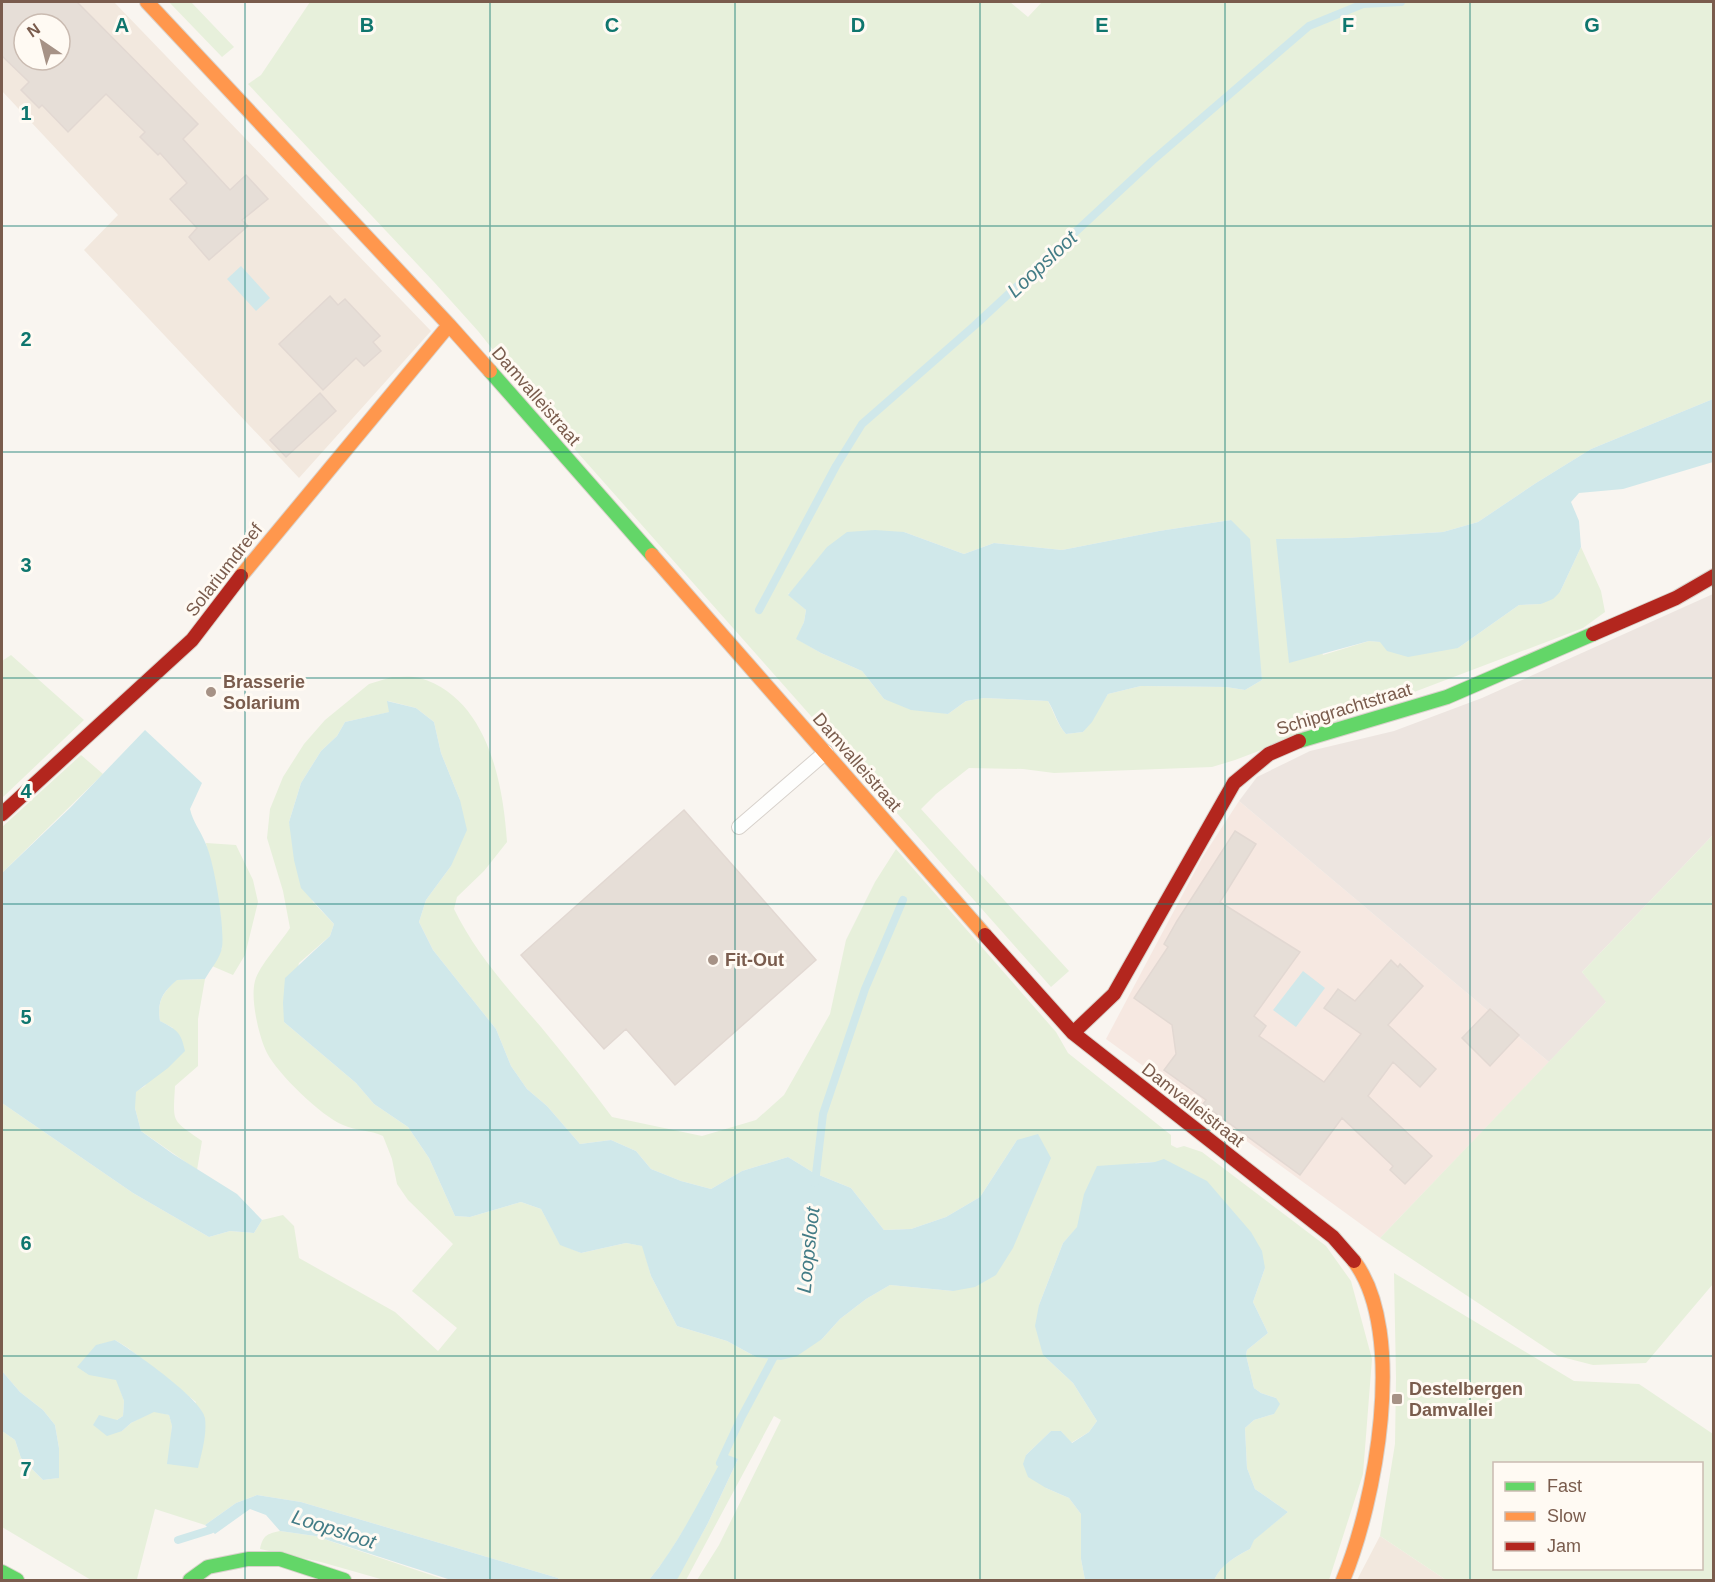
<svg xmlns="http://www.w3.org/2000/svg" width="1715" height="1582" font-family="Helvetica,sans-serif">
<style>
.residential{fill:#f2e8de;fill-rule:evenodd}
.commercial{fill:#f6e8e1}
.industrial{fill:#ede5e0}
.green{fill:#e7f0db;fill-rule:evenodd}
.water{fill:#d0e8ea}
.lines{fill:none;stroke-linecap:round;stroke-linejoin:round}
.stream{stroke:#d0e8ea;stroke-width:8}
.building{fill:#e6ded7;stroke:#e2d8d2;stroke-width:1.5;fill-rule:evenodd}
.lane-casing{stroke:#d7d1cb;stroke-width:16}
.fast-casing{stroke:#d9d2cb;stroke-width:16}
.slow-casing{stroke:#d9d2cb;stroke-width:16}
.jam-casing{stroke:#d9d2cb;stroke-width:16}
.lane{stroke:#fefefd;stroke-width:14}
.fast{stroke:#63d668;stroke-width:14}
.slow{stroke:#ff974d;stroke-width:14}
.jam{stroke:#b3261e;stroke-width:14}
.grid{fill:none;stroke:#0f766e;stroke-width:1.5;stroke-opacity:0.55}
.poi-dot{fill:#a69286;stroke:#fffaf3;stroke-width:2}
.labels{text-anchor:middle;stroke-width:6;stroke-linejoin:round;paint-order:stroke}
.street-label{font-size:18px;fill:#7a5c4d;stroke:#fffaf3}
.poi-label{font-size:18px;font-weight:bold;fill:#7a5c4d;stroke:#fffaf3;text-anchor:start}
.water-label{font-size:20px;font-style:italic;fill:#437c86;stroke:#fffaf3}
.grid-label{font-size:20px;text-anchor:middle;font-weight:bold;fill:#0f766e;stroke:#fffaf3;stroke-width:6;stroke-linejoin:round;paint-order:stroke}
</style>
<rect width="100%" height="100%" fill="#f9f5f0"/>
<path class="residential" d="M2,2H114L431,331L299,478L84,250L118,215L2,91ZM24,24H60V60H24Z
M1380,1536L1446,1580H1357Z"/>
<path class="commercial" d="M1239,801L1549,1062L1380,1238L1106,1039L1202,858Z"/>
<path class="industrial" d="M1713,594V835L1582,972L1607,1001L1549,1062L1239,801L1257,777L1310,751L1394,731L1482,698Z"/>
<path class="green" d="M169,2H191L234,47L222,57Z
M310,2H1010L1028,17L1042,2H1713V399L1591,449L1536,483L1478,522L1443,532L1346,538L1276,539L1323,655L1369,641L1458,648L1519,605L1541,604L1560,592L1581,547L1601,591L1605,612L1583,628L1235,760L1212,767L1054,773L1023,769L969,768L936,794L921,809L1069,971L1051,987L547,418L478,331L434,282L248,84L261,75ZM1231,520L1258,649L1262,680L1245,690L1226,687L1141,686L1108,694L1083,732L1066,734C1057,724 1054,712 1048,701L984,698L966,701L948,714L884,699L862,671L821,653L797,639L804,622L806,610L788,594L904,532L964,554L994,543L1062,550L1159,531Z
M11,655L84,720L2,798V661Z
M392,677C401,677 411,676 420,678C487,698 503,781 507,842L484,871L457,897L454,909C476,954 509,990 541,1027C565,1056 589,1086 612,1117L702,1136L756,1120L784,1095L830,1014L846,940L875,882L896,849L1056,1032L1068,1053L1171,1135V1145L1177,1148L1184,1146L1202,1152L1326,1246L1351,1281L1372,1359L1363,1474L1329,1580H1214C1221,1565 1236,1556 1250,1549L1253,1540L1288,1512L1255,1489L1247,1468L1245,1428L1254,1420L1274,1414L1276,1398L1261,1393L1254,1388L1246,1355L1247,1350L1268,1333L1253,1302L1265,1268L1155,1162L1136,1163L1063,1243L1039,1305L1043,1355L1073,1383L1097,1421L1089,1432L1071,1443L1061,1431H1051L1026,1455L1046,1488L1069,1498L1081,1514V1559L1085,1580H697L719,1545L781,1420L774,1416L686,1580H676L708,1523L738,1459L710,1481L694,1513L666,1558L649,1580H559L558,1578L301,1502L257,1495L236,1503L205,1525L155,1509L137,1579L135,1580H91L2,1527V1431L15,1440L21,1458L43,1480L58,1478L59,1448L55,1425L43,1410L20,1392L2,1371V1103L133,1193L209,1237L230,1231L254,1233L262,1220L283,1215L294,1226L299,1258L395,1312L438,1351L457,1328L412,1291L453,1244L408,1200L397,1184L392,1159L383,1136C370,1130 357,1131 343,1125C321,1116 278,1074 267,1053C259,1037 250,999 255,981C259,966 281,942 290,928L283,891L267,838L270,809L283,777L304,744L325,720L369,684ZM388,701L416,708L434,722L441,753L460,800L451,866L426,900L419,922L433,950L496,1029L511,1066L527,1089L547,1106L580,1144L611,1140L636,1151L651,1169L681,1181L711,1189L742,1171L788,1157L814,1173L851,1188L884,1230L911,1229L946,1217L980,1197L1017,1140L953,1291L890,1285L866,1299L840,1319L822,1339L756,1357L727,1341L677,1326L651,1276L643,1246L626,1243L581,1253L560,1244L541,1209L521,1202L470,1217L455,1216L429,1158L408,1127L374,1104L356,1083L284,1022L299,963L330,936L334,924L313,902L289,822L301,783L321,751L337,736L345,722L390,712ZM115,1340L128,1348L196,1402L171,1440L172,1425L169,1415L154,1411L131,1423L122,1431L117,1420L123,1416L124,1401L117,1380Z
M81,755L103,774L2,873V827Z
M1713,835V1284L1646,1363L1593,1365L1558,1356L1380,1238L1606,1002L1582,972Z
M206,843L236,845L253,880L258,902L245,955L233,975L212,966L222,948L220,909Z
M205,979L198,1019V1066L175,1086C173,1124 171,1119 202,1141L197,1170L141,1131L135,1108V1092L145,1086L173,1028L160,1021C157,1001 162,994 176,980Z
M1394,1273L1574,1381L1639,1384L1713,1434V1580H1446L1380,1536L1395,1444L1396,1378ZM1494,1464H1702V1568H1494Z
M280,1531L315,1536L446,1580H384L321,1562L260,1549C263,1535 267,1534 280,1531Z"/>
<path class="water" d="M241,266L270,298L256,311L227,279Z
M1713,399V462L1623,489L1579,493L1571,502L1579,521L1581,547L1560,592L1553,599L1541,604L1519,605L1458,648L1408,657L1387,651L1380,642L1369,641L1289,663L1276,539L1346,538L1443,532L1478,522L1536,483L1591,449Z
M1231,520L1250,539L1262,680L1245,690L1226,687L1141,686L1108,694L1092,722L1083,732L1066,734C1057,724 1055,712 1048,701L984,698L966,701L948,714L911,710L884,699L862,671L821,653L796,639L804,622L806,610L788,595L827,547L847,532L875,530L904,532L964,554L994,543L1062,550L1159,531Z
M387,701L416,708L434,722L441,753L460,800L467,830L451,866L426,900L419,922L433,950L496,1029L511,1066L527,1089L547,1106L580,1144L611,1140L636,1151L651,1169L681,1181L711,1189L742,1171L788,1157L814,1173L851,1188L884,1230L911,1229L946,1217L980,1197L1017,1140L1038,1134L1051,1158L1013,1248L996,1275L975,1287L953,1291L890,1285L866,1299L840,1319L822,1339L797,1356L781,1360L756,1357L727,1341L677,1326L651,1276L642,1246L626,1243L581,1253L560,1245L541,1209L521,1202L470,1217L455,1216L429,1158L408,1127L374,1104L356,1083L284,1022L283,1003L285,978L330,936L334,924L301,888L294,860L289,822L301,783L321,751L337,736L345,722L389,712Z
M145,730L202,783L190,809C193,822 200,830 205,842C214,860 225,927 222,947C221,957 210,970 205,979L177,980C162,993 157,1001 160,1021C177,1030 181,1032 185,1051L168,1068L136,1092L135,1108L141,1131L173,1154L237,1194L262,1220L254,1233L230,1231L209,1237L133,1193L2,1103V873L71,807Z
M1303,971L1325,988L1296,1027L1273,1010Z
M1164,1159L1207,1181L1251,1232L1262,1251L1265,1268L1253,1302L1268,1333L1247,1350L1246,1355L1254,1388L1261,1393L1276,1398L1280,1404L1274,1414L1254,1420L1245,1428L1247,1468L1255,1489L1288,1512L1254,1540L1250,1549C1236,1556 1221,1565 1214,1580H1085L1081,1559V1514L1069,1498L1046,1488L1028,1477L1023,1464L1026,1455L1051,1431H1061L1072,1443L1089,1432L1097,1421L1073,1383L1043,1355L1035,1326L1039,1305L1063,1243L1077,1227L1084,1194L1097,1166L1155,1162Z
M115,1340C133,1351 202,1399 205,1418C207,1435 202,1451 198,1468L167,1464L172,1426L169,1415L154,1412L131,1423L122,1431L107,1436L93,1425L99,1415L117,1420L123,1416L124,1401L116,1380L89,1375L77,1367L96,1345Z
M2,1371L20,1392L43,1410L55,1425L59,1448V1478L43,1480L21,1458L15,1440L2,1431Z
M725,1454L738,1459L708,1523L678,1578L676,1580H649C680,1542 701,1497 725,1454Z
M257,1495L301,1502L558,1578L559,1580H451L315,1536L280,1531L266,1515L250,1509L215,1534L205,1525L236,1503Z"/>
<g class="lines">
<path class="stream" d="M759,610L836,466L862,424L974,326L1152,161L1309,26L1363,4L1401,2
M815,1183L823,1114L865,989L903,900
M720,1463L741,1418L777,1351
M178,1540L210,1530L218,1524"/>
</g>
<path class="building" d="M2,2H77L198,124L183,139L230,190L246,175L268,199L242,220L248,226L209,260L189,237L197,228L170,199L187,183L160,153L158,155L140,137L145,132L106,94L68,132L42,105L39,108L21,90L29,82L2,56ZM24,24H60V60H24Z
M330,296L338,305L345,299L380,336L373,342L381,351L364,366L356,358L323,390L279,344Z
M320,393L336,411L286,457L270,440Z
M684,810L816,960L675,1085L626,1029L604,1049L521,955Z
M1235,831L1256,844L1220,902L1300,952L1254,1016L1266,1026L1259,1036L1324,1082L1361,1034L1324,1008L1338,989L1355,1001L1391,960L1398,967L1400,964L1423,986L1388,1025L1436,1069L1420,1087L1393,1062L1368,1096L1432,1156L1405,1184L1390,1170L1393,1166L1342,1118L1300,1175L1203,1104L1206,1100L1164,1070L1176,1054L1172,1025L1134,998L1168,947L1164,944L1177,921Z
M1490,1009L1519,1035L1490,1066L1462,1038Z"/>
<g class="lines">
<g class="lane-casing">
<path id="lane" d="M739,827L826,752"/>
</g>
<g class="fast-casing">
<path id="fast" d="M490,371L652,555
M1299,741L1447,697L1593,634
M2,1572L17,1580
M190,1580L208,1567L248,1559H280L344,1580"/>
</g>
<g class="slow-casing">
<path id="slow" d="M147,2L449,325L490,371
M652,555L985,935
M241,576L449,325
M1343,1580C1375,1503 1408,1333 1354,1261"/>
</g>
<g class="jam-casing">
<path id="jam" d="M1593,634L1676,598L1714,576
M2,814L192,640L241,576
M985,935L1073,1033L1333,1237L1354,1261
M1073,1033L1114,994L1234,783L1269,754L1299,741"/>
</g>
<use href="#lane" class="lane"/>
<use href="#fast" class="fast"/>
<use href="#slow" class="slow"/>
<use href="#jam" class="jam"/>
</g>
<path class="grid" d="M245,2V1580M490,2V1580M735,2V1580M980,2V1580M1225,2V1580M1470,2V1580M2,226H1714M2,452H1714M2,678H1714M2,904H1714M2,1130H1714M2,1356H1714"/>
<g class="poi-dot">
<circle cx="211" cy="692" r="6"/>
<circle cx="713" cy="960" r="6"/>
<rect x="1391" y="1393" width="12" height="12" rx="3"/>
</g>
<g class="labels">
<g class="street-label">
<text transform="translate(536 396) rotate(49)" y="6">Damvalleistraat</text>
<text transform="translate(224 570) rotate(-52)" y="6">Solariumdreef</text>
<text transform="translate(1344 709) rotate(-17)" y="6">Schipgrachtstraat</text>
<text transform="translate(857 762) rotate(49)" y="6">Damvalleistraat</text>
<text transform="translate(1193 1105) rotate(38)" y="6">Damvalleistraat</text>
</g>
<g class="poi-label">
<text x="223" y="688">Brasserie<tspan x="223" dy="21">Solarium</tspan></text>
<text x="725" y="966">Fit-Out</text>
<text x="1409" y="1395">Destelbergen<tspan x="1409" dy="21">Damvallei</tspan></text>
</g>
<g class="water-label">
<text transform="translate(1042 264) rotate(-43)" y="7">Loopsloot</text>
<text transform="translate(808 1250) rotate(-84)" y="7">Loopsloot</text>
<text transform="translate(334 1529) rotate(18)" y="7">Loopsloot</text>
</g>
</g>
<g class="grid-label">
<text x="122" y="32">A</text>
<text x="367" y="32">B</text>
<text x="612" y="32">C</text>
<text x="858" y="32">D</text>
<text x="1102" y="32">E</text>
<text x="1348" y="32">F</text>
<text x="1592" y="32">G</text>
<text x="26" y="120">1</text>
<text x="26" y="346">2</text>
<text x="26" y="572">3</text>
<text x="26" y="798">4</text>
<text x="26" y="1024">5</text>
<text x="26" y="1250">6</text>
<text x="26" y="1476">7</text>
</g>
<rect width="1715" height="1582" fill="none" stroke="#7a5c4d" stroke-width="6"/>
<rect x="1493" y="1462" width="210" height="108" fill="#fffaf3" stroke="#cabbb1" stroke-width="1.5"/>
<rect x="1505" y="1482" width="30" height="9" fill="#63d668" stroke="#cabbb1" stroke-width="1.5"/>
<text x="1547" y="1492" font-size="18" fill="#7a5c4d">Fast</text>
<rect x="1505" y="1512" width="30" height="9" fill="#ff974d" stroke="#cabbb1" stroke-width="1.5"/>
<text x="1547" y="1522" font-size="18" fill="#7a5c4d">Slow</text>
<rect x="1505" y="1542" width="30" height="9" fill="#b3261e" stroke="#cabbb1" stroke-width="1.5"/>
<text x="1547" y="1552" font-size="18" fill="#7a5c4d">Jam</text>
<g transform="translate(42 42) rotate(325)"><circle r="28" fill="#fffaf3" stroke="#cabbb1" stroke-width="1.5"/>
<path d="M0-4.5L10 22L0 15L-10 22Z" fill="#a69286"/>
<text y="-9" font-size="16" font-weight="bold" text-anchor="middle" fill="#7a5c4d">N</text>
</g>
</svg>
